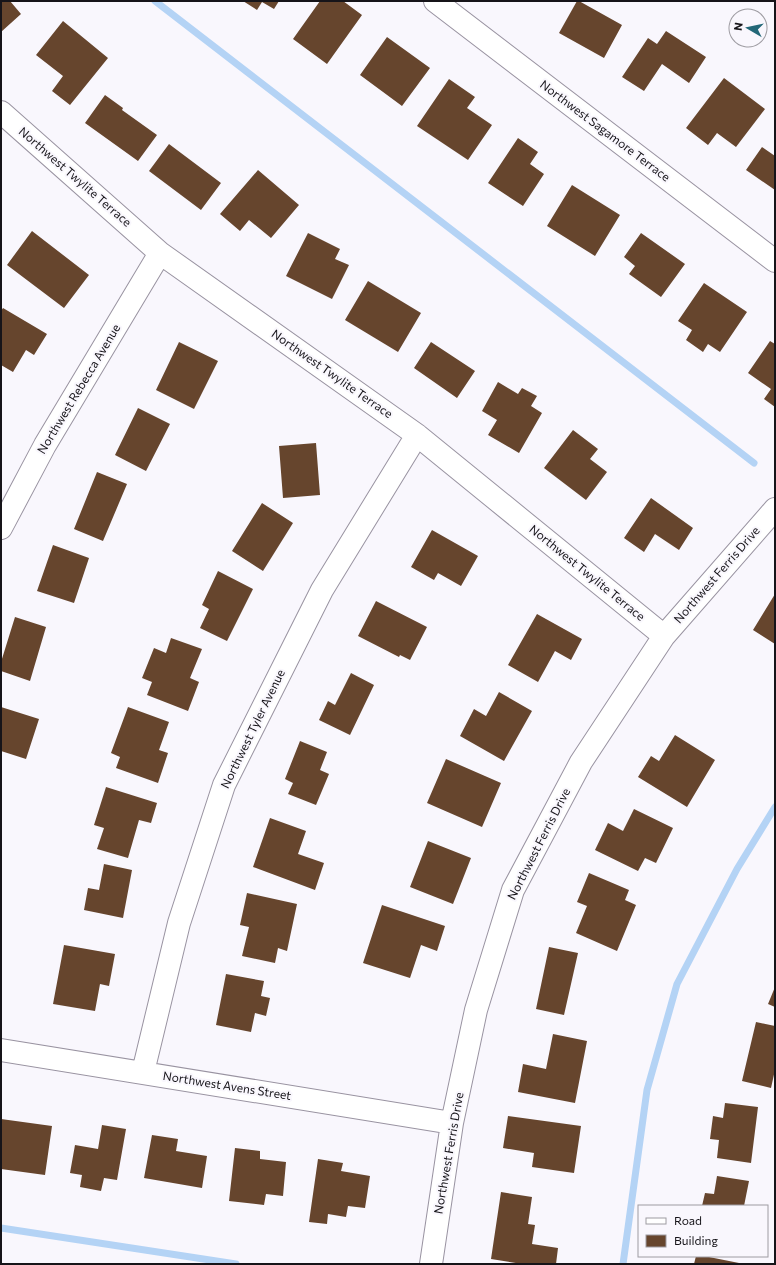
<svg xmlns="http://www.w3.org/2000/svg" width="776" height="1265" font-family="Commissioner,sans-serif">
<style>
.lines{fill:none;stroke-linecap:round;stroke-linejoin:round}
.stream{stroke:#b4d3f5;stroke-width:7}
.building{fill:#66452d}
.minor-casing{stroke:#9993a1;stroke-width:24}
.minor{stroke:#fff;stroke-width:22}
.labels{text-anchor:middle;stroke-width:4;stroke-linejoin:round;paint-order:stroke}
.street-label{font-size:12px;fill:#161419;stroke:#f9f7fd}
</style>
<rect width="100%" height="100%" fill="#f9f7fd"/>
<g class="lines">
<path class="stream" d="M155,1L754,463
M1,1228L236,1264
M623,1264L647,1090L677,984L737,869L775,807"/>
</g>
<path class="building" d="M1,1H10L21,14L1,32Z
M243,1H279L274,9L262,2L257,10Z
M320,1H343L362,15L327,64L293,39Z
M577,1H579L622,25L604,58L559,33Z
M63,21L108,58L70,105L52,91L63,76L36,55Z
M666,31L706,57L689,83L662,64L644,91L622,77L648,38L657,44Z
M387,37L430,68L402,106L360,75Z
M724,78L765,109L736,147L717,133L708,145L686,128Z
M449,79L475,97L467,108L492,125L468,160L417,126Z
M105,95L123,108L122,110L157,135L138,161L85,123Z
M518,138L538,152L530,164L544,174L523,206L488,183Z
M169,144L221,183L201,210L149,171Z
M762,147L775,156V190L746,170Z
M258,170L299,205L271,238L249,220L240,231L220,214Z
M572,185L620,215L595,256L547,226Z
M32,231L89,275L64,308L7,265Z
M308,233L340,249L335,259L349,265L332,299L286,276Z
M641,233L685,264L661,297L629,274L635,266L624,257Z
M368,281L421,313L398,352L345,320Z
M704,283L747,312L720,352L708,344L703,352L686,340L692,330L678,321Z
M3,308L47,334L34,355L26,350L13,372L1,365V311Z
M770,341L775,344V407L764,399L771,389L748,373Z
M179,342L218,361L194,409L156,390Z
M431,342L475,371L457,398L414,368Z
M498,382L518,394L522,388L537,396L531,406L542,413L519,453L488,435L497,420L482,411Z
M138,408L170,424L146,471L115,455Z
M573,430L598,449L590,459L607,472L586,500L544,468Z
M316,443L320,495L283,498L279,446Z
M97,472L127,484L103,541L74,529Z
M651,498L693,528L679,550L655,534L644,552L624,538Z
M262,503L293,523L263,571L232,551Z
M432,530L478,556L461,586L438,573L434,580L411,567Z
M53,545L89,558L74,603L37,591Z
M218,571L253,589L227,641L200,628L209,609L202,605Z
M775,594V644L753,630Z
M376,601L427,627L410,660L400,655L399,657L358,636Z
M537,614L582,639L571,660L555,651L538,682L508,665Z
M15,617L46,627L30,681L1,671V662Z
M171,638L202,649L190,678L199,682L188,711L147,695L152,682L142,678L154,648L166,653Z
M351,673L374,685L350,735L319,720L328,701L335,705Z
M499,692L532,711L504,761L460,736L474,709L486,716Z
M1,707L39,719L26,759L1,751Z
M128,707L169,722L159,750L168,753L158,783L116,768L120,757L111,753Z
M675,735L715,760L687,807L638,777L651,756L659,761Z
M300,741L327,752L320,770L329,774L316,805L288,794L293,783L285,779Z
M446,759L501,783L482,827L427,803Z
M106,787L157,803L151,823L139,820L128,858L97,849L104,828L94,825Z
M634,809L673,828L656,863L645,858L638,871L595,850L608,823L623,831Z
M270,818L306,831L298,854L324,863L315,890L253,867Z
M428,841L471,858L453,904L410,887Z
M104,864L132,870L123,918L84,910L88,888L99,890Z
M589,873L629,890L625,900L636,905L617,951L576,933L587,906L577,902Z
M247,893L297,904L287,951L278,948L275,963L242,956L249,927L240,925Z
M382,905L445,926L437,951L421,945L410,978L363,963Z
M64,945L115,954L109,986L100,984L95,1011L53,1004Z
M549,947L578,953L564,1015L536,1009Z
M226,974L264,981L261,996L270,998L266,1016L255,1013L251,1032L216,1025Z
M775,987V1007L768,1004Z
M756,1022L775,1026V1070L771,1088L742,1081Z
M553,1034L587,1041L575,1103L518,1092L523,1064L546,1069Z
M725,1103L758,1107L751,1163L717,1158L719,1140L710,1139L713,1116L723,1118Z
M508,1116L581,1126L574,1173L532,1167L534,1153L503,1148Z
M1,1119L52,1126L45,1175L1,1169Z
M102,1125L126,1129L117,1180L104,1178L101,1191L80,1187L82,1175L70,1173L75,1145L98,1149Z
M152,1135L178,1139L176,1151L207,1156L202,1188L144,1178Z
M235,1148L260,1151V1159L286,1162L283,1196L266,1194L264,1205L229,1201Z
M318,1159L343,1163L341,1171L370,1176L365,1208L348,1206L346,1217L328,1214L327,1224L309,1222Z
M717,1176L749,1181L744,1206H702L705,1193L714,1194Z
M501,1192L532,1197L528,1224L535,1225L532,1244L558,1248L556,1264H522L491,1259Z
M696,1256H704L744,1264H694Z"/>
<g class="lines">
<g class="minor-casing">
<path id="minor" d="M435,1L775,261
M1,112L160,253L417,435L664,636
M1,528L45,445L160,253
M1,1050L452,1123
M143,1072L179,923L224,785L322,590L417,435
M431,1264L452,1123L476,1010L513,890L581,762L664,636L775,509"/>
</g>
<use href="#minor" class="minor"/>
</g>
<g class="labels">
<g class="street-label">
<text transform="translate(605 131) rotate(37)" y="4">Northwest Sagamore Terrace</text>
<text transform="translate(75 177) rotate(41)" y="4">Northwest Twylite Terrace</text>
<text transform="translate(332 374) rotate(35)" y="4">Northwest Twylite Terrace</text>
<text transform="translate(79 389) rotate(-59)" y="4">Northwest Rebecca Avenue</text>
<text transform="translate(587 573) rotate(39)" y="4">Northwest Twylite Terrace</text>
<text transform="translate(717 575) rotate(-49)" y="4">Northwest Ferris Drive</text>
<text transform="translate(253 729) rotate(-64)" y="4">Northwest Tyler Avenue</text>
<text transform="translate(539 844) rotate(-63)" y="4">Northwest Ferris Drive</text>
<text transform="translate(227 1086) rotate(9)" y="4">Northwest Avens Street</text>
<text transform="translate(449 1153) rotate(-80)" y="4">Northwest Ferris Drive</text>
</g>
</g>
<rect width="776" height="1265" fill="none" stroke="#161419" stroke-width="4"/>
<rect x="638" y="1205" width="130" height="52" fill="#f9f7fd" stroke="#9e9ca2"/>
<rect x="646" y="1218" width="20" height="6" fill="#ffffff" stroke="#9e9ca2"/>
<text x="674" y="1225" font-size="12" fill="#161419">Road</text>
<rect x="646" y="1235" width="20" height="12" fill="#66452d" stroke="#9e9ca2"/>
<text x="674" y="1245" font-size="12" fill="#161419">Building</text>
<g transform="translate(748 28) rotate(279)"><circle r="19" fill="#f9f7fd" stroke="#9e9ca2"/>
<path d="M0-3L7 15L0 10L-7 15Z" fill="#236878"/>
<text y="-6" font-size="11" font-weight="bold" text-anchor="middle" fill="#161419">N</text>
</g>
</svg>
